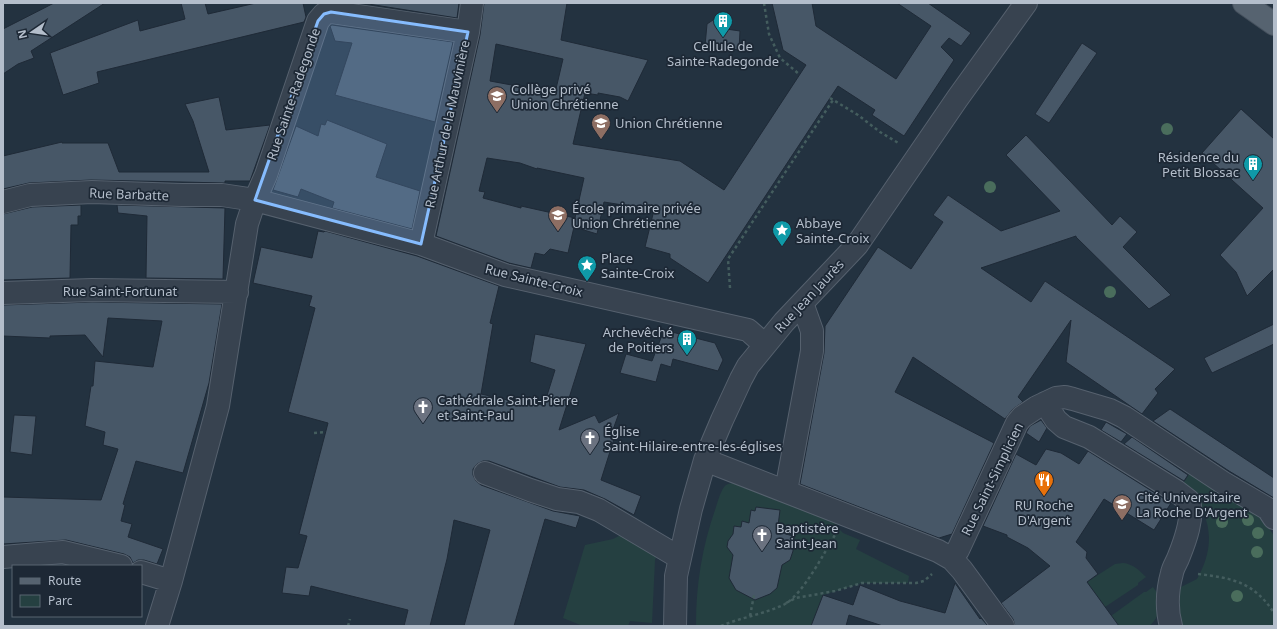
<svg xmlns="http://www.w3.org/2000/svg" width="1277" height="629" font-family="'Noto Sans',sans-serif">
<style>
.green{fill:#254041}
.building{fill:#475767;stroke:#1f2a37;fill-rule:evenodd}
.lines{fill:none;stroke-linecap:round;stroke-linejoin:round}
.minor-casing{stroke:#56616e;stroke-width:24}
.major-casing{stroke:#444f5c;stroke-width:24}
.path{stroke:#445d5e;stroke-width:2.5;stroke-dasharray:3 3;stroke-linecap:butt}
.minor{stroke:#384350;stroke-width:22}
.major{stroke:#566370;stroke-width:22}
.tree{fill:#4a6d5c}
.marked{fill:#86bcfe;fill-opacity:0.2;stroke:#86bcfe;stroke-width:3;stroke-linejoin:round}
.labels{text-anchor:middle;stroke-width:3.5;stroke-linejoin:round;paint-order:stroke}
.poi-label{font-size:13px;fill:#b4becb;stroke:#1d2835;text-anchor:start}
.street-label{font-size:13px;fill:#b4becb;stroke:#1d2835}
</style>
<rect width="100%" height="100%" fill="#233240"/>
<path class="green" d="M1191,471L1261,516L1274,536V626H1177V589L1197,579C1211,554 1214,530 1199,504C1196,497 1186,492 1181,487Z
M738,482L837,522L839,529L843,533L860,540L856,549L909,576L908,583H862L823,595L811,626H696C696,584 702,547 716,507C718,501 721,489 726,485C730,483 734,483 738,482Z
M625,533L658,551L655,560L652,623L630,621L628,626H583L563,618L585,545L613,539Z
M1123,563C1133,564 1139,570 1146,577L1138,583V585L1105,607L1087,582L1115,564Z
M1153,587C1155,590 1158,593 1159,596C1162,606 1158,620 1149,626H1119L1111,616L1144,592H1146Z"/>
<path class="building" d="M54,3H105L31,51L34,58L18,64L3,74V29Z
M181,3H205L208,14L256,3H303L306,17L304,22L97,72L99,83L63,95L50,53L138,20L140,31L185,19Z
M362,3H459L457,18Z
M484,3H567L561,40L648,60L628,101L620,97L598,93V95L585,93L573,144L680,161L724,190L806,65L783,50L772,3H812L816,26L896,79L931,26L897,3H928L971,33L961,46L949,38L941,47L954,60L904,136L872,115L875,110L838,86L708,283L670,258V254L645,247L654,210L604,202L597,234L574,227L568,253L550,249L544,255L535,253L531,268L509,263L436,236L480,35ZM496,44L563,59L555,93L490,81ZM487,158L520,163L537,169V168L584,178L575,218L521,206V208L483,198L485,192L479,191Z
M719,16L726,29L740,31L739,50L705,46L707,24Z
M332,25L453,42L435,122L335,95L352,43L335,41L330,26Z
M1082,43L1097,53L1049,123L1035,114Z
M219,97L226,130L270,125L250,181H225V183L182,182L91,180L29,183L3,189V156L62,142V143H108L119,172H209L193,121L185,104Z
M1241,109L1274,139V269L1247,296L1236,272L1220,255L1263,208L1202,153Z
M327,120L387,144L376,177L420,191L412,229L332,208L334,202L301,189L298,197L273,190L296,126L318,136L321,124L325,125Z
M1026,135L1112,225L1120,216L1137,232L1123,247L1171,295L1149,309L1076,237V236L981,268L1031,302L1045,281L1175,369L1155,389L1158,393L1142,414L1066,362L1071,320L1018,397L1023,402L1013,409L1005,419L913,357L895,392L994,443L952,534L939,538L800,484L824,353L825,326L878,247L911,269L943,222L933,215L948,195L1001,231L1060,211L1006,155Z
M81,205V216H78V225H71L70,278L3,280V214L32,207Z
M117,205L225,208L223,279L146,278L147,216L118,213Z
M318,231L324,232L325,231L417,256L499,286L490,323L493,324L481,394L521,403L544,405L555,370L530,362L535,334L586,344L559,430L595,415L599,423L619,413L610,438L614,439L601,480L641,496L634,515L605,499L584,490L560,487L489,461H483L477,464L473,469V475L476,481L481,485L553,511L580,516L576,528L545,519L514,626H464L490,530L454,520L447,559L430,626H404L408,610L311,586L309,596L282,593L286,567L298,568L307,536L299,534L328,423L288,412L315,308L309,306L312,296L253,283L261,247L312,258Z
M92,302L222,304L209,383L183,473L136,461L123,504L125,505L121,521L132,524L128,537L163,549L157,564L144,560H138L133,563L130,557L124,554L66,540L3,544V497L101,500L118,449L103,445L105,432L85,426L91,386H93L95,361L153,367L162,321L108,318L103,357L85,335L50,336V338L3,336V305Z
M1274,324V344L1212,373L1204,358Z
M664,330L715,343L723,360L718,371L673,359L671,367L661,364L656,382L620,373L626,354L652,361Z
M1170,409L1274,478V498L1229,471L1153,421Z
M14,415L36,416L32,455L10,452Z
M1041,420L1047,428L1039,442L1026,433L1030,426Z
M1106,422L1127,434L1121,442L1101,430Z
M1132,437L1188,475L1184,481L1124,444Z
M1046,449L1061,453L1079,464L1088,451L1171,503L1154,530L1104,499L1076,542L1087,552L1086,558L1098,574L1087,582L1119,626H1015L1013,619L1001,603L1050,566L1028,548L1007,537V535L983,526L1016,454L1036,465Z
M756,507L780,510L778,526L787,527L786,534L793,536V551L790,560L782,565L777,588L770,594L755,600L736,590L729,578L733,555L727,547L728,541L733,534L734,526L741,527L742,521L749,523L751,510L755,511Z
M955,583L980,619L981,618L988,626H883L849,615L846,626H811L823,595L853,605L860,585L900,601L945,613Z"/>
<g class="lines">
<g class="minor-casing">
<path id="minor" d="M3,202L30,195L92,192L182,195H222L255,200L421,244L505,275L748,330L765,345
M421,244L468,32L472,3
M3,293L92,290L237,292
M1045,403L1056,420L1064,427L1089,437L1176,491L1189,501C1194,517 1185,541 1179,556C1177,562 1173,567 1172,573C1167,591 1166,608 1171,626
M705,460L938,551L952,559L962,570L1003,626
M485,473L530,490L557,499L579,502L599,510L680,558
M786,491L812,351V331L802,303
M3,557L63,552L121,566
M952,559L958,550L1017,423L1022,417L1037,407L1056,398L1065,397L1073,399L1110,410L1124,417L1222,482L1268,509L1274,518
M141,572L171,581
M157,626L171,581L218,406L247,224L255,200L266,175L318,21L324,14L331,12L468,32
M675,626L676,576L691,509L705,460L722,420L741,379L748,366L784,322L857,245L957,99L1026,3"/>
</g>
<g class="major-casing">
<path id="major" d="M1244,3L1274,24"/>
</g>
<path class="path" d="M764,3L769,34L780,58L799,74
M830,98L858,115L880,132L900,144
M730,288L728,259L833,100
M314,433L326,432
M1198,574C1232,578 1254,582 1274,613
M786,603L796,598L835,591L862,583H916L924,581L932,574
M750,616L754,595
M348,626L350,619
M721,626C742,617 765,614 785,604C803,594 824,553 835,535"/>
<use href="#minor" class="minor"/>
<use href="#major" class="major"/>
</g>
<g class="tree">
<circle cx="1167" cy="129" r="6"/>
<circle cx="990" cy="187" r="6"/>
<circle cx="1110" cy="292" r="6"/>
<circle cx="1248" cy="520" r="6"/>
<circle cx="1222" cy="522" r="6"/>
<circle cx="1258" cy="533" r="6"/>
<circle cx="1257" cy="552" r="6"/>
<circle cx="1237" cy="596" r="6"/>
</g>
<path class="marked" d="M331,12L468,32L421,244L255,200L318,21L324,14Z"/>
<defs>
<g id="building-pin" transform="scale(1)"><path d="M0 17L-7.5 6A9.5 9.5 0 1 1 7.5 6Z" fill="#0f9aa8" stroke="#1d2835"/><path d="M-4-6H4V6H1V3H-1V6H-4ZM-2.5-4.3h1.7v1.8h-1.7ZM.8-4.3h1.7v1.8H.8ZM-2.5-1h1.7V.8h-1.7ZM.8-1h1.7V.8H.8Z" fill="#fff"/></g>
<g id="school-pin" transform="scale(1)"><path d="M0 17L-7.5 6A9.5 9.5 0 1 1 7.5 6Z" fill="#8d6e63" stroke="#1d2835"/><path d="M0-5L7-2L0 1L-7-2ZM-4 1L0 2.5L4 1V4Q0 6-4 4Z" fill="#fff"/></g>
<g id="sight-pin" transform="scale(1)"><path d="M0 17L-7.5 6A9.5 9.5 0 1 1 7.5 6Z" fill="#0f9aa8" stroke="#1d2835"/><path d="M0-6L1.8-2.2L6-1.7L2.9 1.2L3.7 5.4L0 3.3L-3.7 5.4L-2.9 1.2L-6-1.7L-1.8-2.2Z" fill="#fff"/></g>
<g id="church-pin" transform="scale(1)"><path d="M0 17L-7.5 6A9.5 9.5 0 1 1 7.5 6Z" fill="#6b7280" stroke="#1d2835"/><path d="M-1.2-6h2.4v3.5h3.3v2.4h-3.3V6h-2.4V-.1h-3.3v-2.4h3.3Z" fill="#fff"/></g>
<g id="restaurant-pin" transform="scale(1)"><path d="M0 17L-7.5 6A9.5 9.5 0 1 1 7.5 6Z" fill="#e8710a" stroke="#1d2835"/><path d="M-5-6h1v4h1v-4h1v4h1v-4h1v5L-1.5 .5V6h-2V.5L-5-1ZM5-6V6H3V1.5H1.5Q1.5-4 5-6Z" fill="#fff"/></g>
<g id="university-pin" transform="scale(1)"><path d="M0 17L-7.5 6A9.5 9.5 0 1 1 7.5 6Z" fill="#8d6e63" stroke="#1d2835"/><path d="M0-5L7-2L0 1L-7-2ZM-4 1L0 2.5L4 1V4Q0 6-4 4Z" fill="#fff"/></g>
</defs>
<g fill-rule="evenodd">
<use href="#building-pin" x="723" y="21"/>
<use href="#school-pin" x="497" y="96"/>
<use href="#school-pin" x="601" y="123"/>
<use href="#building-pin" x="1253" y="164"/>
<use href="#school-pin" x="558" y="215"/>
<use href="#sight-pin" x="782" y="230"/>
<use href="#sight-pin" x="587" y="265"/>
<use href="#building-pin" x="687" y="339"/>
<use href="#church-pin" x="423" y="407"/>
<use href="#church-pin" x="590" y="438"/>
<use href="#restaurant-pin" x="1044" y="480"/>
<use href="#university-pin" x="1122" y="504"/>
<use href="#church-pin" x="762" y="535"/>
</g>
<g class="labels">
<g class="poi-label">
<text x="723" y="51" text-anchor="middle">Cellule de<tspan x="723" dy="15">Sainte-Radegonde</tspan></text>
<text x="511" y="94">Collège privé<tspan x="511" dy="15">Union Chrétienne</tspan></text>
<text x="615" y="128">Union Chrétienne</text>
<text x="1239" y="162" text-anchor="end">Résidence du<tspan x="1239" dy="15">Petit Blossac</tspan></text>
<text x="572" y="213">École primaire privée<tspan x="572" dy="15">Union Chrétienne</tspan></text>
<text x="796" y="228">Abbaye<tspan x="796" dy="15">Sainte-Croix</tspan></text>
<text x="601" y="263">Place<tspan x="601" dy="15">Sainte-Croix</tspan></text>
<text x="673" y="337" text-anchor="end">Archevêché<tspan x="673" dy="15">de Poitiers</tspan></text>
<text x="437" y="405">Cathédrale Saint-Pierre<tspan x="437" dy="15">et Saint-Paul</tspan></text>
<text x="604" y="436">Église<tspan x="604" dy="15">Saint-Hilaire-entre-les-églises</tspan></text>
<text x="1136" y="502">Cité Universitaire<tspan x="1136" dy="15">La Roche D'Argent</tspan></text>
<text x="1044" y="510" text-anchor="middle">RU Roche<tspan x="1044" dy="15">D'Argent</tspan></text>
<text x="776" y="533">Baptistère<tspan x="776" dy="15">Saint-Jean</tspan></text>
</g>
<g class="street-label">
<text transform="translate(293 94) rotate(-71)" y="5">Rue Sainte-Radegonde</text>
<text transform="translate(447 124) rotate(-78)" y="5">Rue Arthur de la Mauvinière</text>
<text transform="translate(129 194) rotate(2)" y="5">Rue Barbatte</text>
<text transform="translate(534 280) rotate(14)" y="5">Rue Sainte-Croix</text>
<text x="120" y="296">Rue Saint-Fortunat</text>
<text transform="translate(809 296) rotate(-47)" y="5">Rue Jean Jaurès</text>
<text transform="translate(992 479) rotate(-64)" y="5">Rue Saint-Simplicien</text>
</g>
</g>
<rect width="1277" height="629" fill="none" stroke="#b4becb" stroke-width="8"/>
<rect x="12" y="565" width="130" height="52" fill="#1d2835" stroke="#596471"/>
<rect x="20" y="578" width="20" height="6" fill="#566370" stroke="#596471"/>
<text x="48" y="585" font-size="12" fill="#b4becb">Route</text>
<rect x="20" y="595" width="20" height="12" fill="#254041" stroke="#596471"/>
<text x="48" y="605" font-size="12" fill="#b4becb">Parc</text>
<g transform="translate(32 32) rotate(257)" stroke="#1d2835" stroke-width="3" paint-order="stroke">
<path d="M0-3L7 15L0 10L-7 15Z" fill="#b4becb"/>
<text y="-6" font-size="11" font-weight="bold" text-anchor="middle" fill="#b4becb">N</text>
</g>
</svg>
